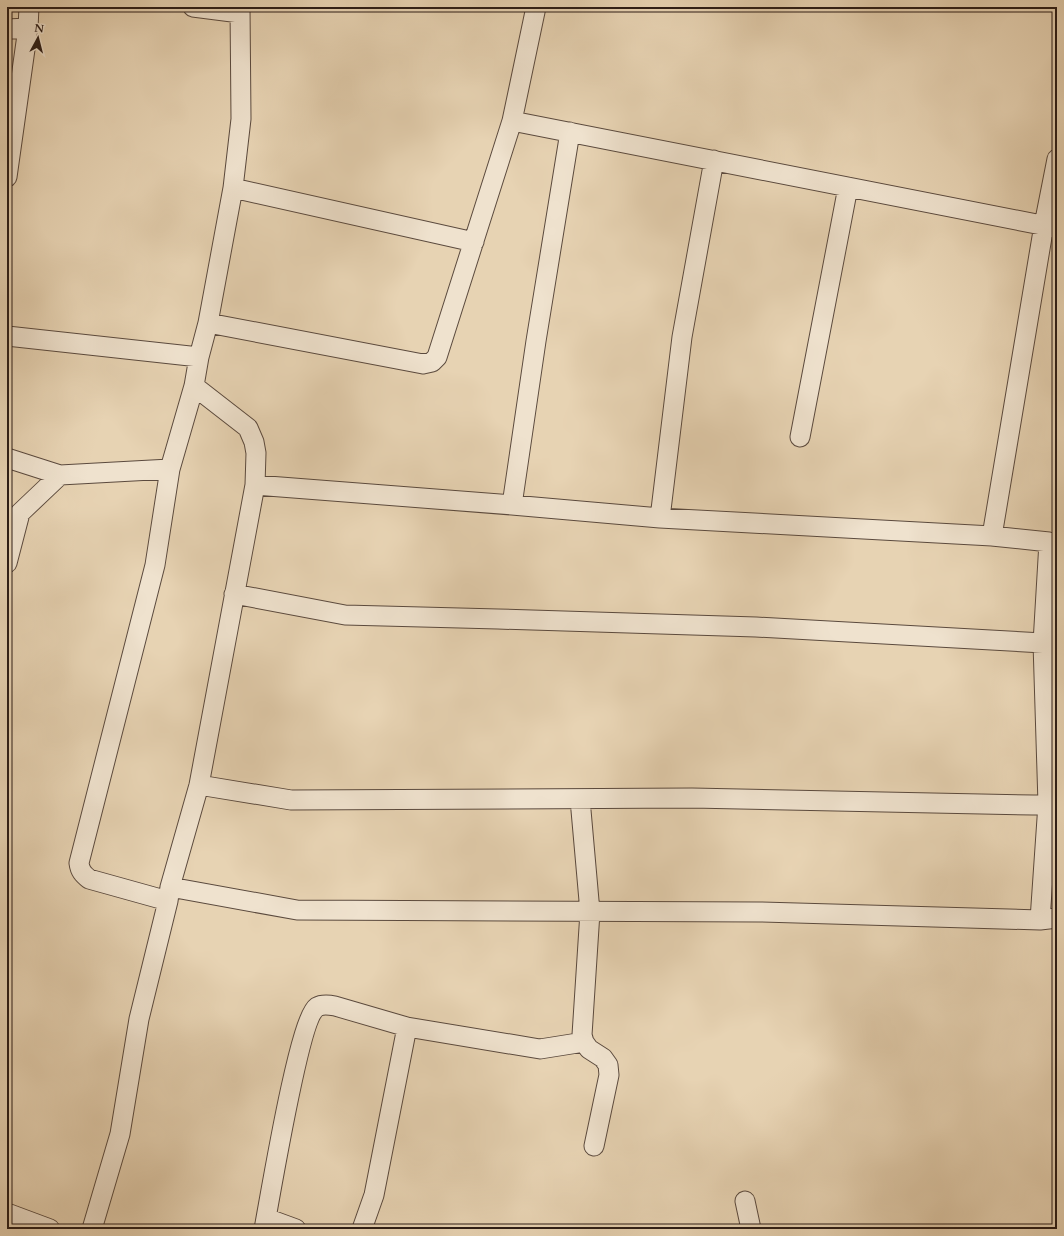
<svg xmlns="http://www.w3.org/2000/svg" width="1064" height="1236" font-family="Cardo,serif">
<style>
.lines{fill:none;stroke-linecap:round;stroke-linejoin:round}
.street-casing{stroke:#5b4a3e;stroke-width:21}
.street{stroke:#efe2ce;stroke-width:19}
</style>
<rect width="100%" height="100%" fill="#e7d3b3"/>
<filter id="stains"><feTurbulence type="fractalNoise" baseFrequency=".005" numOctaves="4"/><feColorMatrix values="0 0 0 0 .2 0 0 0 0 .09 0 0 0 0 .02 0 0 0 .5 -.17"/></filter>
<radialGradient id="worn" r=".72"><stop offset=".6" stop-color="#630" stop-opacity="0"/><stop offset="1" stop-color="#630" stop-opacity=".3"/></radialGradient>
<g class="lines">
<g class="street-casing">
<path id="street" d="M193,7L240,13
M536,7L512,121L1057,228
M28,28L29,7
M7,29L28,28L7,177
M233,188L474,242
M208,323L423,364L432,362L437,357L512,121
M7,336L199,357
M800,437L848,187
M7,458L60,475
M255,485L512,505L660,518L992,536L1049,542L1043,643L1048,804L1040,920
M512,505L536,341L570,132
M660,518L682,337L714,160
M992,536L1044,225L1057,159
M7,563L20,513L60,475L170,469L194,386L199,357L208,323L233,188L241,119L240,7
M234,594L345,615L498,619L756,627L1043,643
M199,785L291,800L692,798L1033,805L1057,804
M580,799L590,912L582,1035L584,1042L589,1049L603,1058L608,1065L609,1075L594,1146
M170,887L297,910L760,912L1040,920L1057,918
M168,901L89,879C83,874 80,871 79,863L155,565L170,469
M745,1201L751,1229
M7,1213L50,1229
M266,1218L296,1229
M92,1229L120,1134L139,1019L168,901L170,887L199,785L255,485L256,453L254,442L248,428L194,386
M264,1229C270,1198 299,1019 317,1007C322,1004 330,1005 335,1006L407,1027L540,1049L584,1042
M362,1229L374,1195L407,1027"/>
</g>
<use href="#street" class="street"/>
</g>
<rect width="1064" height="1236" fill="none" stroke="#e7d3b3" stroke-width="24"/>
<rect x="8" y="8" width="1048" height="1220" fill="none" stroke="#2c1d17" stroke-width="2"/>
<rect x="12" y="12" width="1040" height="1212" fill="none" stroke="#2c1d17"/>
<g transform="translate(38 38) rotate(7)" stroke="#efe2ce" stroke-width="3" paint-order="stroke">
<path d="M0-3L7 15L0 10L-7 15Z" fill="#2c1d17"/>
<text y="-6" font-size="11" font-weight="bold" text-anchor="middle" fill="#2c1d17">N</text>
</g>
<rect width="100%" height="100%" filter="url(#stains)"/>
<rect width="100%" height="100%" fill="url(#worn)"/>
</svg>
